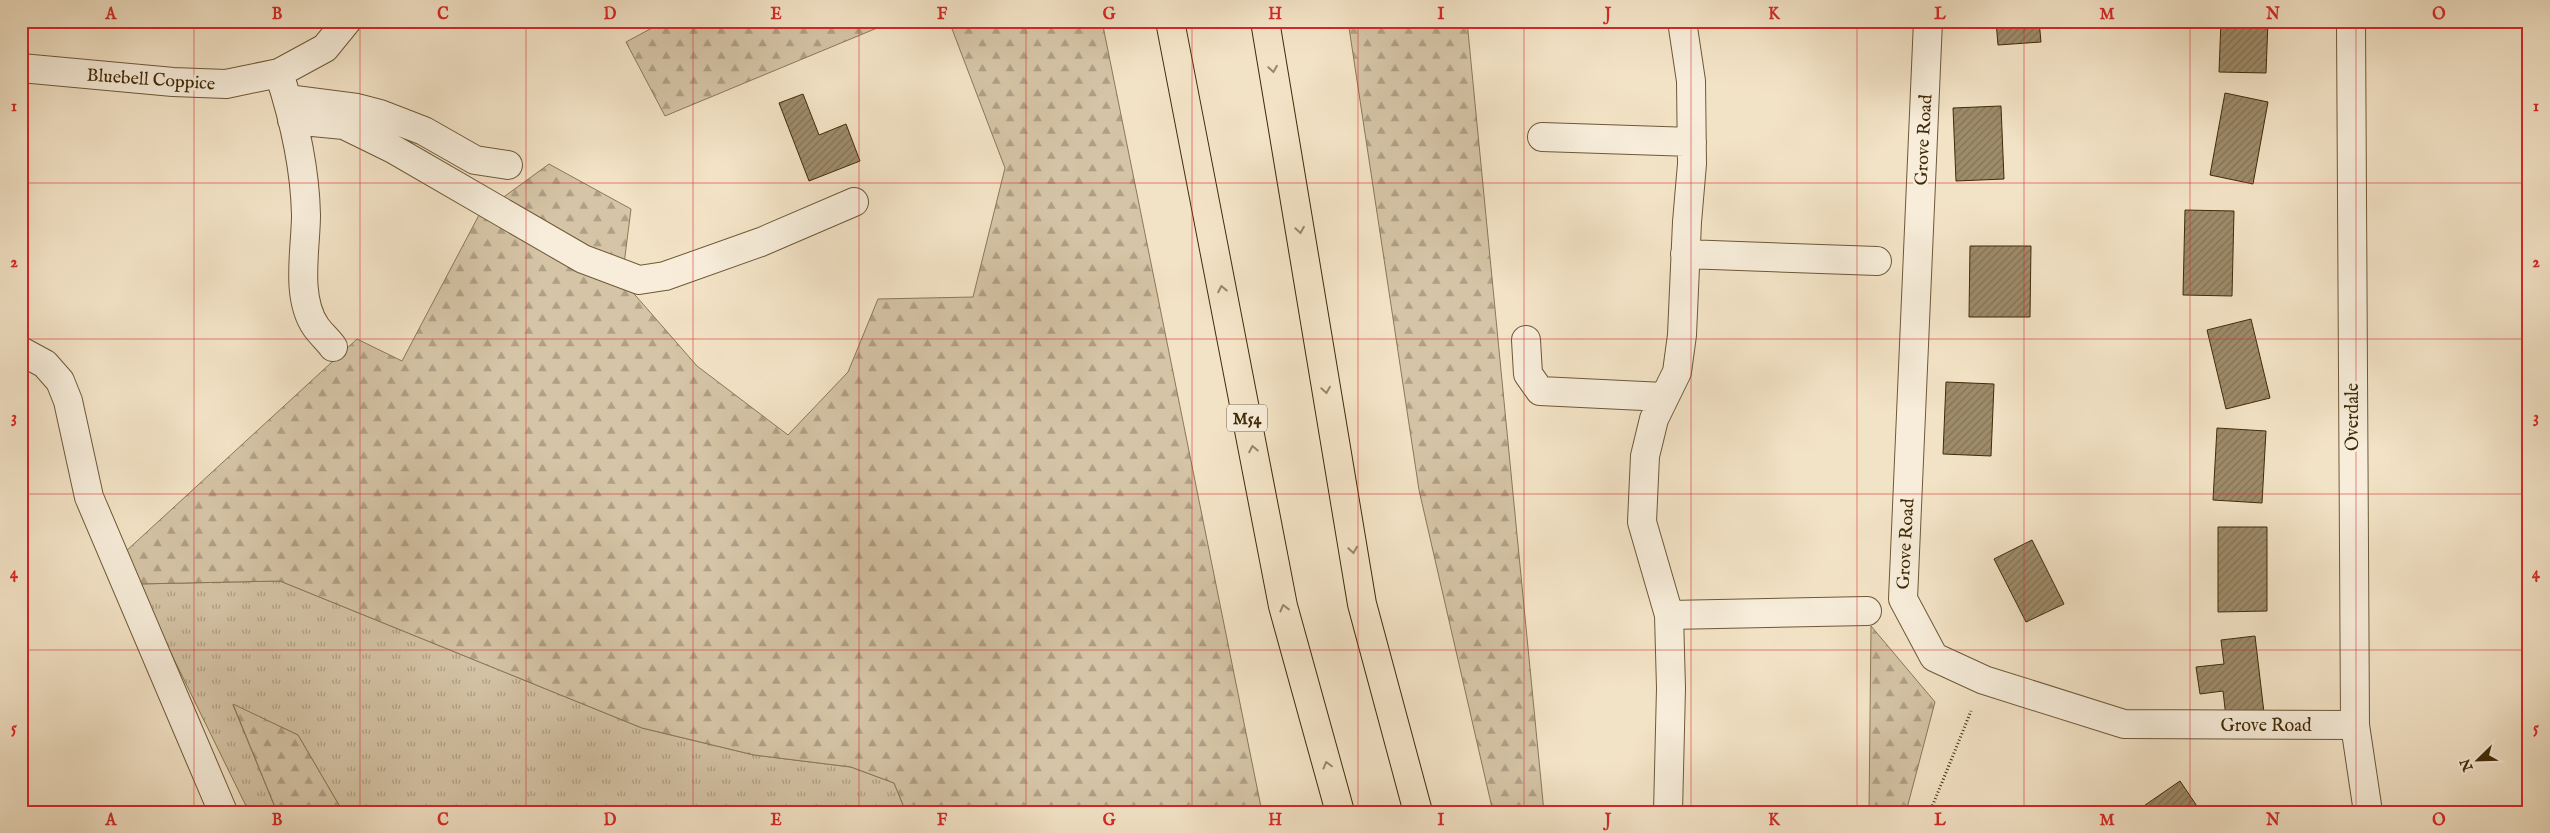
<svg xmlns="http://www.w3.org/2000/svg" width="2550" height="833" font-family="'IM FELL English',serif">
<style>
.grass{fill:url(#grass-tufts);stroke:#8b7856}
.forest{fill:url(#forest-firs);stroke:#8b7856}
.building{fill:url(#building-hatch);stroke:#412b07}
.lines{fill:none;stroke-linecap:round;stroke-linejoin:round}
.minor-casing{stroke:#6e5937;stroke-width:30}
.highway-casing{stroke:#412b07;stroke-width:30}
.path{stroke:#412b07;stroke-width:3;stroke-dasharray:1 2.5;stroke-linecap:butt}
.minor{stroke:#f7edda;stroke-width:28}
.highway{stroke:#f3e3c6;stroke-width:28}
.oneway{stroke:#9a8766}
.grid{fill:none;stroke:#d62828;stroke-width:1;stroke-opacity:0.55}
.labels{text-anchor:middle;stroke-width:5;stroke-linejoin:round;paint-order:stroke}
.shield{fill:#f7edda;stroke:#786546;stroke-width:1}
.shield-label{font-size:16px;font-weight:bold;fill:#412b07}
.street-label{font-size:18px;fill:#412b07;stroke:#f7edda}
.neatline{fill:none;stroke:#d62828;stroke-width:2}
.grid-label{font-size:16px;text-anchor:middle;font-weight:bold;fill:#d62828}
</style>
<defs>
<pattern id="grass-tufts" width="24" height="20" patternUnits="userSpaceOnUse" patternTransform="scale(1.25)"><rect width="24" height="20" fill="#d5c4a6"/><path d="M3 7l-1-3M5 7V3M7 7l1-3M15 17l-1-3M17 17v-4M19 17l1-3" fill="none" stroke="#ae9f85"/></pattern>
<pattern id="forest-firs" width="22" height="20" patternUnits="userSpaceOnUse" patternTransform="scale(1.25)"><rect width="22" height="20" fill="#d5c4a6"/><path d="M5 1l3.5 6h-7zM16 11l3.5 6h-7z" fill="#ae9f85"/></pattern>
<pattern id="building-hatch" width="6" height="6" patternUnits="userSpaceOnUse" patternTransform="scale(1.25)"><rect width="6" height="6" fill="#9e8b6a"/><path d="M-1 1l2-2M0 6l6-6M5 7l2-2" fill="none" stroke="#827255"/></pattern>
</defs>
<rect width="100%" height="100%" fill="#f3e3c6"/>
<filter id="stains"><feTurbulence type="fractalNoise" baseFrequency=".004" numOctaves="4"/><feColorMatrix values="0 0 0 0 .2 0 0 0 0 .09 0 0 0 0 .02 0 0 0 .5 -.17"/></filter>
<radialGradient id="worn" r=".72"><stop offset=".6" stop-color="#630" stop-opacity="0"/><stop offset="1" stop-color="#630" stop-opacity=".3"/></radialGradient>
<path class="grass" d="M280,581L642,728L754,755L851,767L894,783L906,812H343L298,735L233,705L277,812H249L137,584Z"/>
<path class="forest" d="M665,21H894L665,116L626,42Z
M949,21H1102L1262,812H906L894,783L851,767L754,755L642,728L280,581L137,584L124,553L357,339L402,361L479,215L549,164L631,209L622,280L697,366L788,435L848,372L878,299L973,297L1005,168Z
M1348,21H1467L1544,812H1493L1419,490Z
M1871,626L1935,702L1906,812H1869Z
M233,704L298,735L343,812H277Z"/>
<path class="building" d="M1996,21H2039L2041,42L1998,45Z
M2221,21H2268L2266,73L2219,72Z
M2225,93L2268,102L2253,184L2210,175Z
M803,94L819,135L846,124L860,161L809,181L779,103Z
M2001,106L2004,179L1956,181L1953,108Z
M2185,210L2234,211L2232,296L2183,295Z
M1970,246H2031L2030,317H1969Z
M2251,319L2270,398L2226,409L2207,330Z
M1946,382L1994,384L1991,456L1943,454Z
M2217,428L2266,431L2262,503L2213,500Z
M2218,527H2267V611L2218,612Z
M2032,540L2064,604L2026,622L1994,559Z
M2255,636L2265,721L2227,726L2223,691L2200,694L2196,667L2224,664L2221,640Z
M2180,781L2201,812H2135Z"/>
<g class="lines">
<g class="minor-casing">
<path id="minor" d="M1928,21L1903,599L1934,657L1984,680L2124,724L2355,725
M2351,21L2355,725L2368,812
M21,68L173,82L226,84L279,73L325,48L347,21
M279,73C294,119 305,167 306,215C306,248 295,297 316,327C321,334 328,340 333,347
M287,99L357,108L380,114L424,131L475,160L508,165
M292,120L344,125L393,149L583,259L639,280L665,276L761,242L854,202
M1542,137L1692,142
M1685,254L1877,261
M1526,340L1528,374L1540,391L1664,397
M21,351L45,364L60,381L68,401L89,497L223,812
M1669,615L1867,611
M1668,812L1671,688L1669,615L1642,522L1645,456L1654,419L1677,372L1682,335L1687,222L1692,164L1691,81L1682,21"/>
</g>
<g class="highway-casing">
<path id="highway" d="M1170,21L1283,606L1340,812
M1265,21L1362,604L1418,812"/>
</g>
<path class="path" d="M1930,812L1971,711"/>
<use href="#minor" class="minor"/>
<use href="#highway" class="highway"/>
</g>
<defs><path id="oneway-chevron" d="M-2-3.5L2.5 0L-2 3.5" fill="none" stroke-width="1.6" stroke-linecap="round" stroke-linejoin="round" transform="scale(1.25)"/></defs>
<g class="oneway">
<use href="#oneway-chevron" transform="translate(1273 69) rotate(81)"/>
<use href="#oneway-chevron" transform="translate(1300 230) rotate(81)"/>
<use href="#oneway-chevron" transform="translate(1222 289) rotate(-101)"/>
<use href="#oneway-chevron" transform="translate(1326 390) rotate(81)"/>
<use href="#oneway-chevron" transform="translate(1253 449) rotate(-101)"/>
<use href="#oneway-chevron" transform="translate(1353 550) rotate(81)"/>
<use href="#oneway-chevron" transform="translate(1284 608) rotate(-104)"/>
<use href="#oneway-chevron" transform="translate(1327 765) rotate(-105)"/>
</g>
<path class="grid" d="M194,21V812M360,21V812M526,21V812M693,21V812M859,21V812M1026,21V812M1192,21V812M1358,21V812M1524,21V812M1691,21V812M1857,21V812M2024,21V812M2190,21V812M2356,21V812M21,183H2529M21,339H2529M21,494H2529M21,650H2529"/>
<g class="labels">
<rect class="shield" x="1227" y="404.5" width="40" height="27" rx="4"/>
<g class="shield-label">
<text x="1247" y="424">M54</text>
</g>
<g class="street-label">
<text transform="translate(151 79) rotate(4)" y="6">Bluebell Coppice</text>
<text transform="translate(1923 140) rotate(-87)" y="6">Grove Road</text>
<text transform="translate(2352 417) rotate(-90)" y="6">Overdale</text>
<text transform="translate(1905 544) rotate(-87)" y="6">Grove Road</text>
<text x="2266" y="731">Grove Road</text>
</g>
</g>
<rect width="2550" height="833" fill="none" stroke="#f3e3c6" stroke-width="55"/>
<g transform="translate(2478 760) rotate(247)" stroke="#f7edda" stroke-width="4" paint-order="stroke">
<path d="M0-4L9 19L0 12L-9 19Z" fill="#412b07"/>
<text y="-8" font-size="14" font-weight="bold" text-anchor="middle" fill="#412b07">N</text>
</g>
<rect x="28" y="28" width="2494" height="778" class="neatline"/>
<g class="grid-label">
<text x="111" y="19">A</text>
<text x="277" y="19">B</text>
<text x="443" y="19">C</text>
<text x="610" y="19">D</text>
<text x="776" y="19">E</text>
<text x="942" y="19">F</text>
<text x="1109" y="19">G</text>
<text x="1275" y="19">H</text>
<text x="1441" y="19">I</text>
<text x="1608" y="19">J</text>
<text x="1774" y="19">K</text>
<text x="1940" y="19">L</text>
<text x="2107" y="19">M</text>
<text x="2273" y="19">N</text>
<text x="2439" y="19">O</text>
<text x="14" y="111">1</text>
<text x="2536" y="111">1</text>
<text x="14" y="267">2</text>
<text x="2536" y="267">2</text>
<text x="14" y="422">3</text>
<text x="2536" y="422">3</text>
<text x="14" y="578">4</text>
<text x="2536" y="578">4</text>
<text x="14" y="733">5</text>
<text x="2536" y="733">5</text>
<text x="111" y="825">A</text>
<text x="277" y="825">B</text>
<text x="443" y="825">C</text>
<text x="610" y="825">D</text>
<text x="776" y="825">E</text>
<text x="942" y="825">F</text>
<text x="1109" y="825">G</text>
<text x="1275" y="825">H</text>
<text x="1441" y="825">I</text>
<text x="1608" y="825">J</text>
<text x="1774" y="825">K</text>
<text x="1940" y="825">L</text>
<text x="2107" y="825">M</text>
<text x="2273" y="825">N</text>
<text x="2439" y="825">O</text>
</g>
<rect width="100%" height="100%" filter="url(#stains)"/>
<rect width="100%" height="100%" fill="url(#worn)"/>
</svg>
